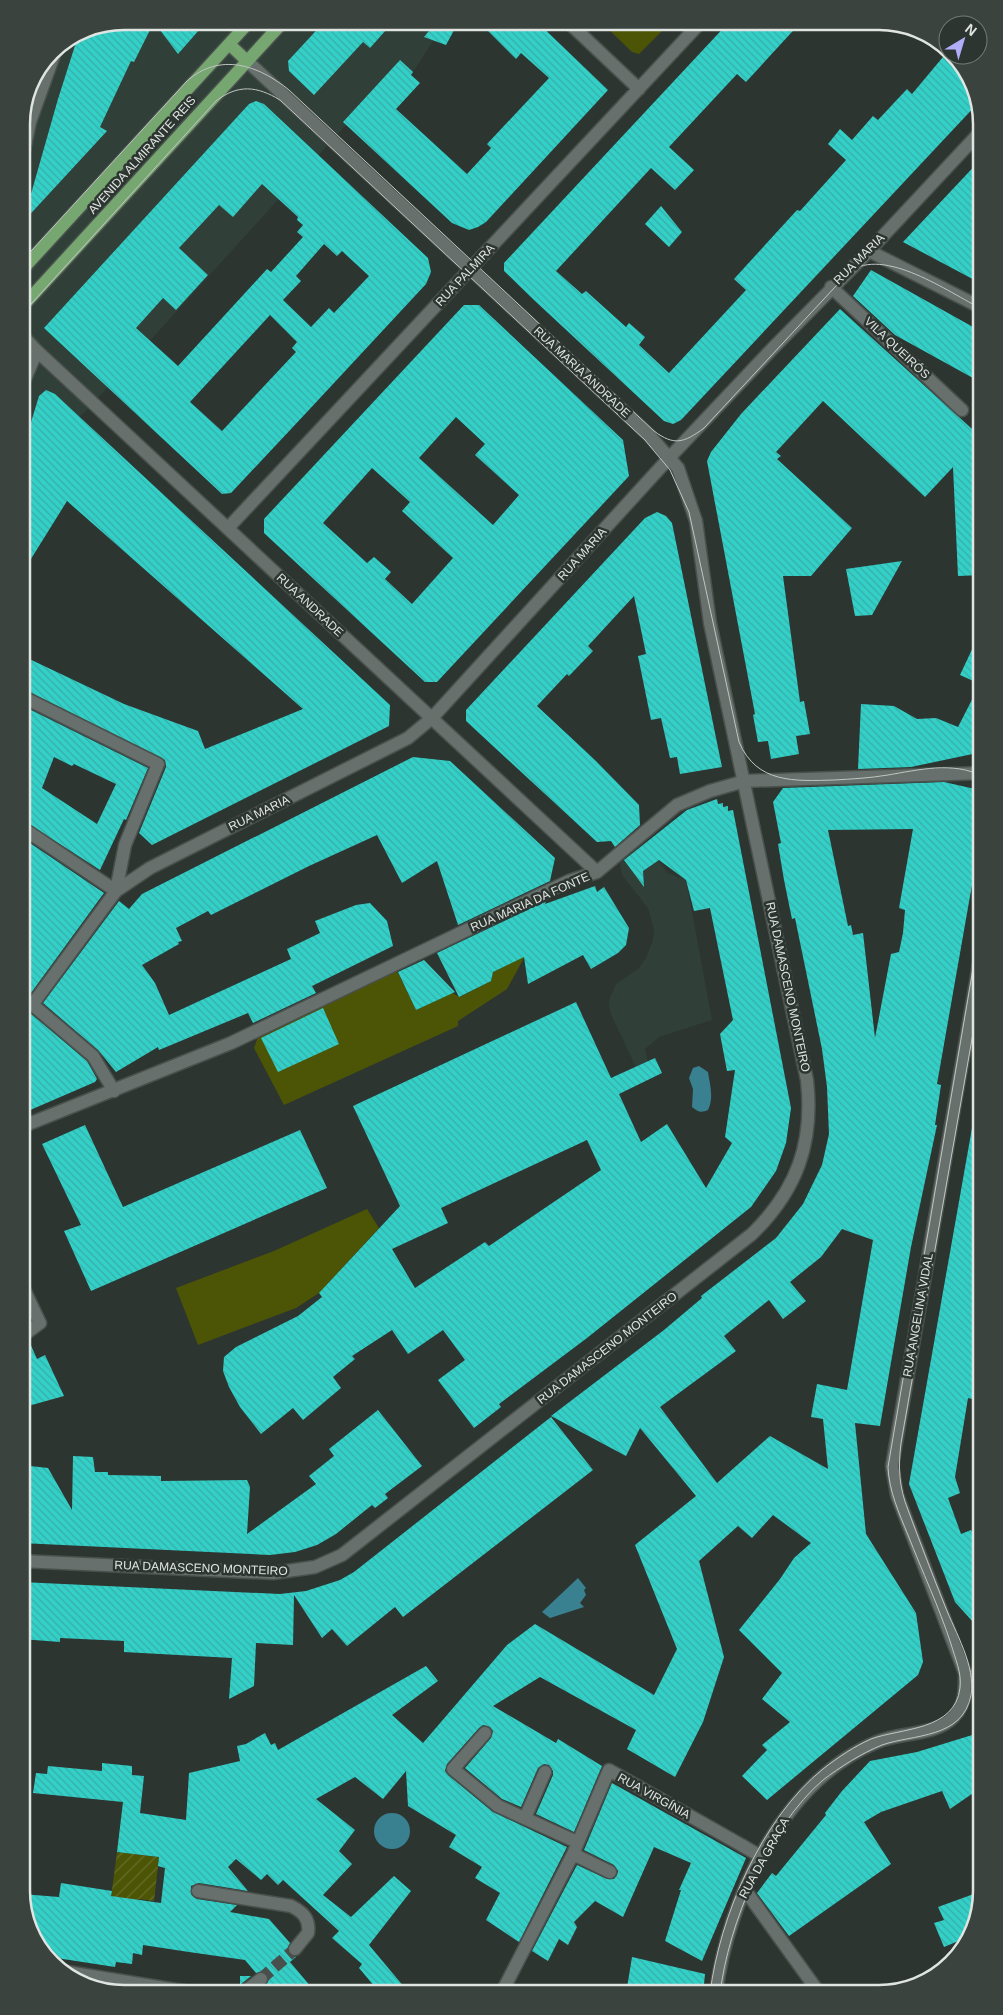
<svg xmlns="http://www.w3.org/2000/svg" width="1003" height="2015" font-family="Helvetica,sans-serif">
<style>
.built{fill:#303f38}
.green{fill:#4c5505}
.garden{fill:url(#garden-furrows)}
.water{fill:#398190}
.building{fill:url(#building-back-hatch);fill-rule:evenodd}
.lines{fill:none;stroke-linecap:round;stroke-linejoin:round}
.minor-tunnel{stroke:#484f4c;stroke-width:12;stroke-dasharray:12 6;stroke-linecap:butt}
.pedestrian-casing{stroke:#4a514d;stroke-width:15}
.minor-casing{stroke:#4a514d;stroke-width:15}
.tertiary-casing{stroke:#4a514d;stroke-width:15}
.primary-casing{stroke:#4a514d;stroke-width:15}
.pedestrian{stroke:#67706c;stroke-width:12}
.minor{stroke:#67706c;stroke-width:12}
.tertiary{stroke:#67706c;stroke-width:12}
.primary{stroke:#77a771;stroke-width:12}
.tram{stroke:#c1c6c3;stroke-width:1}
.labels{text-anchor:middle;stroke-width:5;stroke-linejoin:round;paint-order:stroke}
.street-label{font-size:12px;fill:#e0e5e2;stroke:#2d3531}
.rim{fill:none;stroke:#e0e5e2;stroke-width:2.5}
</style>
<defs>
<pattern id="garden-furrows" width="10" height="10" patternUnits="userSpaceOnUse" patternTransform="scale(1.25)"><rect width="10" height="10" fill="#4c5505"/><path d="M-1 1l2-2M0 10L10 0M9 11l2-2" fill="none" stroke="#666d29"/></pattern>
<pattern id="building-back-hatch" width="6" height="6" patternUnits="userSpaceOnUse" patternTransform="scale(1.25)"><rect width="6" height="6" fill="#33d0c8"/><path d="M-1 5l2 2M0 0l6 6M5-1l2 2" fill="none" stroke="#37ada7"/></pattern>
</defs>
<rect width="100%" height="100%" fill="#2d3531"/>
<path class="built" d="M124,21H459L446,45L433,41L411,75L419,83L346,125L97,399L21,479V118L28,90L77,34L85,29Z
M646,845L668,873L686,880L712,1020L659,1037L645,1049L652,1078L643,1082L610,1012L609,1000L616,984L638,969L645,960L653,940L654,929L648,908L622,875L620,863Z"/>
<path class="green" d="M600,21H672L639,54L632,52Z
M525,956L507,989L458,1021V1026L284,1105L254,1048L259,1034L397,971L416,1010L452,993L460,997L491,981L493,972Z
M367,1209L379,1228L319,1293L296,1308L198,1345L176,1288L274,1251Z"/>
<path class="garden" d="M117,1852L159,1857L154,1901L138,1899L137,1904L110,1905Z"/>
<path class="water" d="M699,1066L708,1072C710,1085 714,1098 708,1110C701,1113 698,1112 692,1107L693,1089L689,1078L693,1068Z
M578,1578L586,1588L584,1590L586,1595L580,1603L584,1607L550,1618L542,1612Z
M374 1831a18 18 0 1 1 36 0a18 18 0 1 1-36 0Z"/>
<path class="building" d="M124,21H207L178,54L154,22L134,62L131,61L100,127L107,131L23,222L58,99L79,33L85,29Z
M325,21H394L370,48L363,42L314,95L289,71L288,61Z
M437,21H459L446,45L424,37Z
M478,21H536L608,90L486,222L478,227L469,230L452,223L343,122L400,60L413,72L411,75L420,83L396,109L467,174L491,148L487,144L549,78L521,53L516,59Z
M730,21H802L746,82L737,74L669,147L694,170L675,190L651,168L556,271L582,294L586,291L626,327L629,323L645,337L639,345L669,373L746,290L734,279L797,210L800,211L846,160L828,144L840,129L852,140L873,116L878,120L907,89L912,94L948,51V55H951L974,85L978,103L681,420L673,424L664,421L534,300L504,271V263Z
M256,101L264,104L428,258L431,272L426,284L307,412L231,493L222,494L44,328L249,104ZM262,184L298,217L297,220L303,225L297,232L303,237L271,272L267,269L178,366L136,328L163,298L176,310L208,275L179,248L219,205L233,217ZM324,244L337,256L342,251L369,276L334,313L329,308L311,327L283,300L301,281L296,276ZM270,315L297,342L292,348L296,352L222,431L190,402Z
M982,158V284L903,242Z
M661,206L682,232L669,247L645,224Z
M871,270L982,332V383L895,335L853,296Z
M464,305H479L623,440L629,476L437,682H425L264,533V519ZM456,417L485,444L475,455L519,495L493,525L419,458ZM372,468L410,502L402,511L453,558L412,604L385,579L391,572L374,557L367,563L323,523Z
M840,309L982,438V575L958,576L953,467L925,497L823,401L776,452L781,456L777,459L852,528L811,576H783L800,702L804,701L810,734L796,736L799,754L771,759L768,741L758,742L753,715L755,714L707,461L711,452L741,414Z
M46,390L55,394L390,705L389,726L152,845L139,833L166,767L165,760L21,688V655L124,704L198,731L205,749L303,709L67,501L21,575V455L39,396Z
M657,512L666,516L672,523L722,767L680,774L677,757L670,758L661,718L651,720L638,656L646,654L634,596L588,646L593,651L569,676L567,674L537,706L596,761L639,805L640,825L615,847L611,841L597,842L466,721V710L645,518Z
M902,561L872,615L855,616L846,569Z
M982,628V752L911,767L858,769L861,704L894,706L917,719L936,718L958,727L980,684L960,675Z
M21,705L148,768L126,820L124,819L100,870L21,819ZM54,757L72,766L74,764L116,784L97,824L42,788Z
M413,757L450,761L555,858L550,881L458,925L437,861L402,883L377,835L309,866L211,915L208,911L176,928L182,941L178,942L179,944L142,965L155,983L169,1015L291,959L287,949L320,933L315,921L356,905L370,903L387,921L393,946L312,986L316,993L253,1023L248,1013L159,1050L158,1047L116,1072L98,1050L43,1003L119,901L129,909L142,894Z
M944,782L975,789L982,792V828L937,1084L941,1085L935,1125H937L911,1247L880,1426L855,1423L866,1534L916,1613L923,1662L918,1675L767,1800L742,1776L767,1750L762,1745L790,1722L762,1699L782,1673L739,1630L780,1579L794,1558L811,1543L773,1515L752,1538L738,1526L699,1561L724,1657L703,1722L675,1777L627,1749L636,1730L540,1677L493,1706L556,1743L558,1739L602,1766L574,1832L536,1814L553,1775V1771L549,1765L544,1764L538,1768L521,1807L502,1799L465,1768L491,1738L493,1731L490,1727L483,1725L479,1728L447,1764L445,1771L448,1775L493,1812L567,1847L519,1942L486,1920L500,1893L475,1878L482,1867L449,1847L456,1835L408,1806L406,1771L383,1799L355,1777L316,1799L355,1830L339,1851L352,1864L323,1895L351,1917L394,1876L411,1891L369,1945L410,1994H381L359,1968L362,1964L332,1938L339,1931L283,1880L278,1885L267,1874L261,1880L236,1859L228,1867L248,1891L199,1883L191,1886V1894L197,1899L237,1905L230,1912L269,1919L290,1943L288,1952L296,1957L290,1962L317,1994H256L268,1982L269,1977L264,1972L256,1973L245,1960L189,1952L143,1945L142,1955L133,1953L132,1964L116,1962L115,1967L50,1957L29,1930L22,1894L59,1897L61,1883L112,1891L111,1896L161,1903L165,1868L158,1866L159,1857L117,1852L123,1802L33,1793L36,1773L47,1774L48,1766L102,1771V1763L132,1766V1775L144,1776L140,1813L186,1820L189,1773L240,1761L237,1746L246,1744L265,1733L271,1745L275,1743L278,1750L426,1666L438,1681L392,1715L423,1743L507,1645L535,1624L654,1695L677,1649L635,1545L696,1496L640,1428L626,1456L551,1416L664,1330L702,1298L701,1296L776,1238L803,1204L822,1165L829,1134L827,1087L822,1049L795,918L792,919L784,880L778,844L781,843L773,802L783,788ZM913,829L899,908L905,910L903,933L899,952L891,954L875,1038L863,933L853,935L851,925L848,926L828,830ZM842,1229L873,1240L847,1390L817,1384L811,1417L823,1419L828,1469L770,1436L717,1483L660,1407L736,1351L724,1336L769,1300L783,1319L806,1301L790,1282L821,1257Z
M717,799L718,804L723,803V807L728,806V811L733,810L791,1108L786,1143L776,1171L751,1207L587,1338L499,1404L501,1407L474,1428L438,1380L465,1360L443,1330L408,1354L392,1330L352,1356L355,1359L333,1377L341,1388L303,1420L293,1408L261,1434L240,1407L229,1387L223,1371L224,1357L236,1347L298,1316L322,1297L319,1293L400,1206L353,1106L576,1002L611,1078L655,1058L662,1073L619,1094L641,1142L667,1124L706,1188L732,1143L725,1137L735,1070L727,1071L720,1034L733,1020L710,908L694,911L686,880L659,860L643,871L644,887L624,860L687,810ZM587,1140L601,1170L489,1246L485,1242L415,1288L392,1249L448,1223L441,1208Z
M21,837L104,893L31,993L21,984Z
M595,886L597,892L604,887L629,928L626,945L618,953L591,969L583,955L528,984L524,957L493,972L491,981L459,997L437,953L546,901L545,904Z
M424,960L455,992L416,1010L398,972Z
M323,1008L339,1044L278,1072L261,1038Z
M30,1013L87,1061L97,1079L95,1082L21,1114V1018Z
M85,1125L123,1207L300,1130L327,1188L91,1291L64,1231L81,1225L42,1144Z
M972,1128L982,1129V1367L978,1366L972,1399L968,1398L955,1477L960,1493L948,1498L961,1534L971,1530L982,1555V1632L955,1602L909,1484Z
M29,1341L37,1359L45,1355L64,1396L21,1408V1345Z
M378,1410L422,1466L385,1494L388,1498L375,1508L372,1505L336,1534L317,1545L295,1552L270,1555L21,1543V1465L48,1468L72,1510L73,1456L93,1457L95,1472H108V1475L161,1476V1481L247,1480L250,1487L247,1534L316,1484L309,1476L334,1456L329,1449Z
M551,1417L593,1470L403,1617L395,1607L347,1646L332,1629L322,1638L294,1595L293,1645L256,1643L254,1686L229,1699L232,1658L124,1652V1641L60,1638V1642L21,1639V1582L280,1594L306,1591L340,1580L354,1572Z
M982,1732V1787L950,1809L942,1791L881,1812L864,1822L891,1864L789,1936L757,1893L772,1873L776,1876L826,1815L825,1813L842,1791L870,1761L917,1752Z
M612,1783L746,1858L702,1961L665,1941L681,1890H679L691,1863L654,1847L623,1917L595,1901L574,1922L577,1927L568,1945L559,1939L548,1961L532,1951L577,1865L607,1879H614L617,1875L618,1871L614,1865L584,1850Z
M982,1891L968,1937L944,1947L934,1923L944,1920L938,1907Z
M632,1957L705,1974L703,1994H626Z
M240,1976H251L240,1985Z"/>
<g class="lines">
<path class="minor-tunnel" d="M261,1979L295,1949"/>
<g class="pedestrian-casing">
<path id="pedestrian" d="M21,1337L40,1323L21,1283
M743,1846L762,1857
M745,1890L820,1994"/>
</g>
<g class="minor-casing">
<path id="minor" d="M567,21L639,89
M21,165L30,122L57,47
M869,251L982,308
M831,287L962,410
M21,362L37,351L597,872
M21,388L37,351L21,334
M228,528L702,21
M21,696L158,764L125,845L116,891
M21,827L116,891
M21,995L93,1056L114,1091
M32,1005L116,891L150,868L408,738L432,718L670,457L772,349L869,251L982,130
M21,1127L231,1043L569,881L597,872L677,805L710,791L745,781L982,773
M21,1561L273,1573L315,1567L342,1555L752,1234C797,1190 814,1143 807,1080L710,623L696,521L678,468L649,435L247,61
M485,1733L453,1769L498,1806L577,1842
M525,1818L545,1772
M610,1872L573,1854L609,1770L743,1846
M198,1891L291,1906C303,1912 310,1919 308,1933L295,1949
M61,1971L201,1994
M242,1994L261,1979
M501,1994L573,1854
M716,1994C727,1900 784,1780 877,1742C900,1732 929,1736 949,1721C966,1708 965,1691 965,1673L897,1495L892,1466L982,947"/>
</g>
<g class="tertiary-casing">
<path id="tertiary" d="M965,1673L982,1683"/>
</g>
<g class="primary-casing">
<path id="primary" d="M229,44L247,61
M21,271L250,21
M21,308L284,21"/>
</g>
<use href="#pedestrian" class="pedestrian"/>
<use href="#minor" class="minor"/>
<use href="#tertiary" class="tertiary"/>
<use href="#primary" class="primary"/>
<path class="tram" d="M21,262L187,81C220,52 258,65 289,90L654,431C674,446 684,443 704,428L849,272C884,246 948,292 982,309
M21,315L216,101C238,84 257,86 280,100L645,440L670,470L689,512L739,742C757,784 795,781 834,780C852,779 870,778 888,775C918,770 953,761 982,776
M710,1994C719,1917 762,1818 823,1769C837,1758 855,1746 871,1739C901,1728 955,1731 960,1688C962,1673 955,1658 951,1644C939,1607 922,1571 908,1535C899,1513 889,1491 888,1467L982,916
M720,1994C728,1924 769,1826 823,1780C840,1767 862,1753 882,1745C913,1734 963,1739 971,1695C976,1666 955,1632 945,1606C932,1574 920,1542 908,1510C899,1487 898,1468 901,1443L982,982"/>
</g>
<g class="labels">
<g class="street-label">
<text transform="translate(142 155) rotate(-48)" y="4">AVENIDA ALMIRANTE REIS</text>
<text transform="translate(859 259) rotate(-45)" y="4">RUA MARIA</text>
<text transform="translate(465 275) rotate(-47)" y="4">RUA PALMIRA</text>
<text transform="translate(897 348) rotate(43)" y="4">VILA QUEIRÓS</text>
<text transform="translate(582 372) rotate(43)" y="4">RUA MARIA ANDRADE</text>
<text transform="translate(582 554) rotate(-48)" y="4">RUA MARIA</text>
<text transform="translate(310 605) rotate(43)" y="4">RUA ANDRADE</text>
<text transform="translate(259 813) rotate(-26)" y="4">RUA MARIA</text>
<text transform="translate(530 902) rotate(-24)" y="4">RUA MARIA DA FONTE</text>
<text transform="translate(788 987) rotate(78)" y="4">RUA DAMASCENO MONTEIRO</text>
<text transform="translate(918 1315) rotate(-80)" y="4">RUA ANGELINA VIDAL</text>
<text transform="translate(607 1348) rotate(-38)" y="4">RUA DAMASCENO MONTEIRO</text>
<text transform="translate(201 1568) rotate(2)" y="4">RUA DAMASCENO MONTEIRO</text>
<text transform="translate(654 1796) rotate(29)" y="4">RUA VIRGÍNIA</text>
<text transform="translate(764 1858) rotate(-61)" y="4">RUA DA GRAÇA</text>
</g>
</g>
<path d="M0 0H1003V2015H0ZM124 30H879A94 94 0 0 1 973 124V1891A94 94 0 0 1 879 1985H124A94 94 0 0 1 30 1891V124A94 94 0 0 1 124 30Z" fill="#3b433f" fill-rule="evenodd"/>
<path class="rim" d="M124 30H879A94 94 0 0 1 973 124V1891A94 94 0 0 1 879 1985H124A94 94 0 0 1 30 1891V124A94 94 0 0 1 124 30Z"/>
<g transform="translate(963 40) rotate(38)"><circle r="24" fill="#2d3531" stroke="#757b78"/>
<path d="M0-4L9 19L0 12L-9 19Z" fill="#b2adf9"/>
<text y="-8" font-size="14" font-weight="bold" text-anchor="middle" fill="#e0e5e2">N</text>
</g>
</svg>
